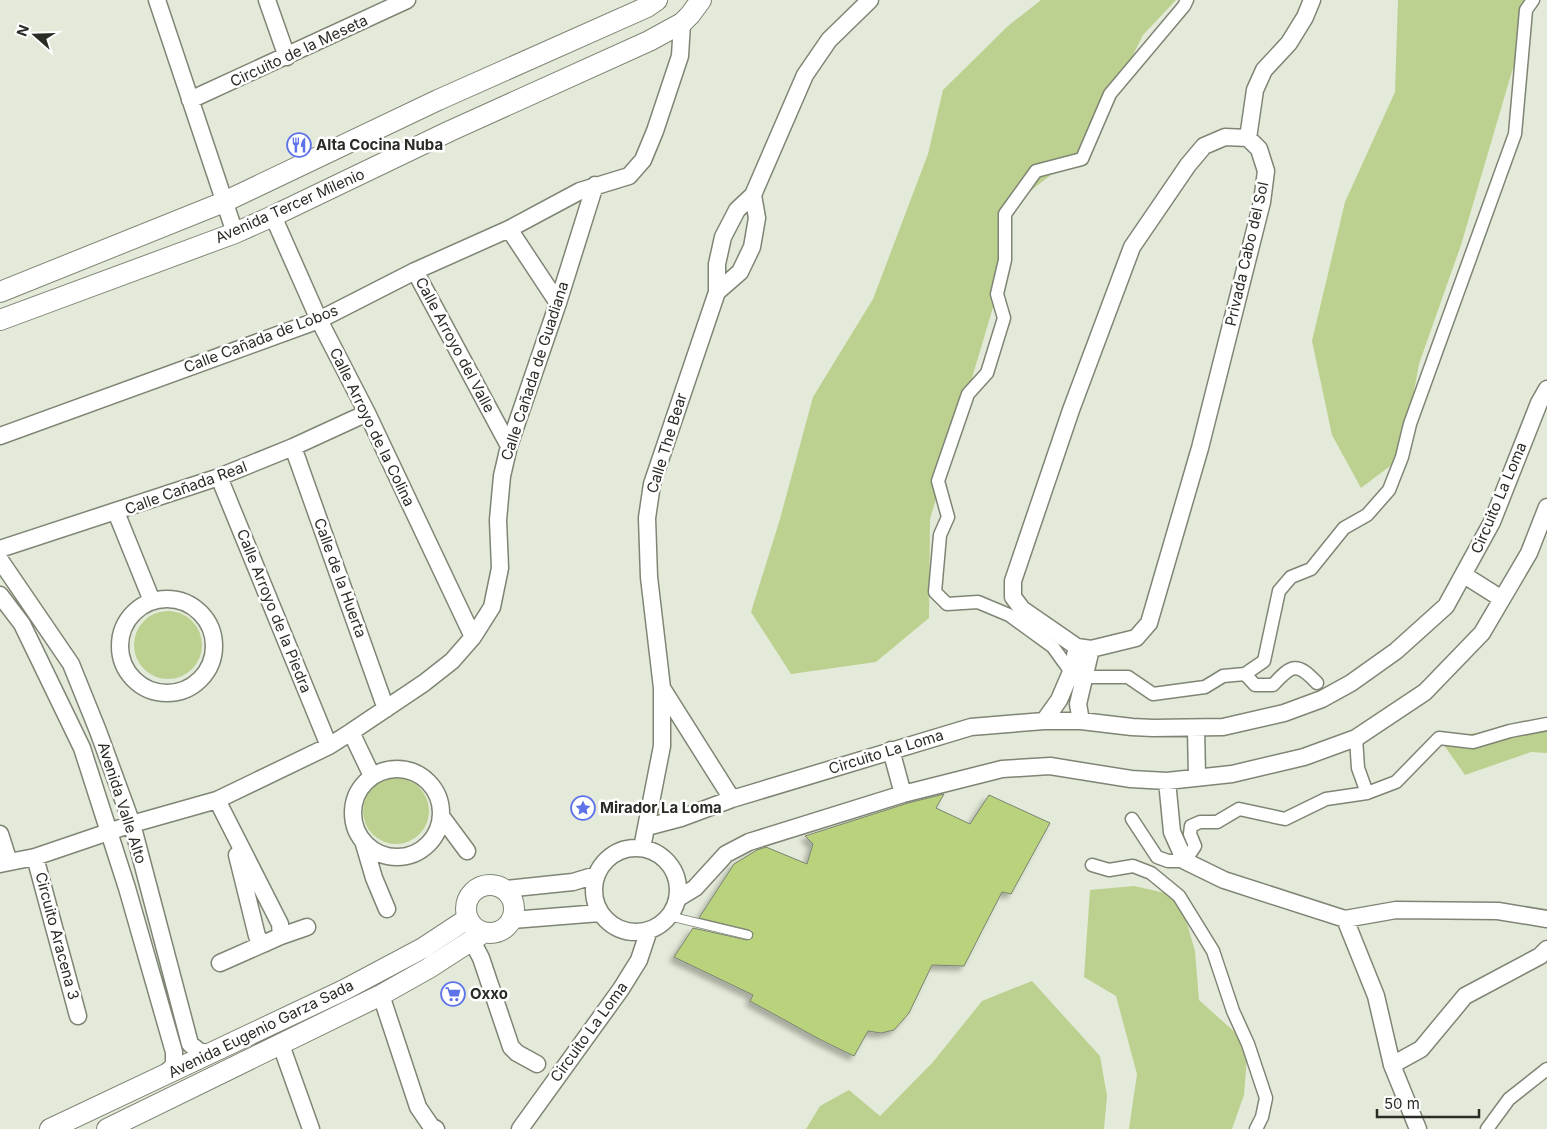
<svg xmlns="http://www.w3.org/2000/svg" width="1547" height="1129" font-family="Inter,sans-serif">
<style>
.green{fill:#bcd18f}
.building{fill:#b8d37c;stroke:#7c8272;filter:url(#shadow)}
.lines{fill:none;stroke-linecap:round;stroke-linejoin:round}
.service-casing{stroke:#7f8575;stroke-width:10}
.pedestrian-casing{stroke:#7f8575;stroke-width:15}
.minor-casing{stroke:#7f8575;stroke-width:19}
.tertiary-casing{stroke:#7f8575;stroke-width:22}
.service{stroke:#fff;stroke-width:8}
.pedestrian{stroke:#fff;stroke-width:12}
.minor{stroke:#fff;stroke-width:16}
.tertiary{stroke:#fff;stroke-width:20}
.labels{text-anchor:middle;stroke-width:5;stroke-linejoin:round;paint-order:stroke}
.street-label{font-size:15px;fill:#2a2c26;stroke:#fff}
.poi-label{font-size:15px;font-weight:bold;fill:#2a2c26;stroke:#fff;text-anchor:start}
</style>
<defs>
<filter id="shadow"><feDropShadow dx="-4.5" dy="4.5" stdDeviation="2.5" flood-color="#0004"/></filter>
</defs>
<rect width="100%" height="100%" fill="#e4ead9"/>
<path class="green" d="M1041,0H1176L1143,35L1087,147L1011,206L997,294L930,519L929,618L876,662L791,674L751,612L780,519L813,397L873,299L928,154L943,90L1008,26Z
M1398,0H1535L1510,78L1461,245L1419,364L1402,457L1361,488L1332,435L1312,341L1345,202L1395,92Z
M134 645a34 34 0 1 1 68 0a34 34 0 1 1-68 0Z
M1547,723V753L1531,752L1465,775L1439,738Z
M363 811a33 33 0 1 1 66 0a33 33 0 1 1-66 0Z
M1134,886L1179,896L1195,951L1199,1000L1248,1044L1244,1095L1232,1129H1129L1137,1074L1116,996L1084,977L1090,890Z
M1032,981L1100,1056L1107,1096L1104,1129H806L820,1106L849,1090L880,1116L933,1062L982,1001Z"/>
<path class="building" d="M944,794L936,808L970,824L989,795L1050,823L1011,894L1002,892L964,966L932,965L909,1013L894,1030L881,1033L868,1031L854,1056L821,1040L750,1001L753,995L674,957L693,928L747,940L752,938L753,933L749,930L699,918L734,864L757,850L766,847L807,864L813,844L805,836L908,803Z"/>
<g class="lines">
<g class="service-casing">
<path id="service" d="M669,916L748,935"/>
</g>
<g class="pedestrian-casing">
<path id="pedestrian" d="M1187,0L1184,6L1110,94L1082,159L1036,171L1005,214V260L997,294L1004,318L987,373L968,394L938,481L948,517L940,535L935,592L947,604L978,602L1009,615L1053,647L1071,672L1084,677H1128L1153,694L1205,687L1223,676L1245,674L1264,661L1279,591L1291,577L1311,569L1344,528L1367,515L1389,490L1402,457L1410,424L1515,134L1526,10L1533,0
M1245,674L1255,685H1273C1292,664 1297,662 1317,683
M1356,738L1358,768L1367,793
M1132,819L1157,857L1168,861H1185L1195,846L1190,834L1191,826L1200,822H1217L1239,809L1285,819L1326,799L1367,793L1396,782L1439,738L1473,742L1510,731L1547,724
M1092,865L1109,870L1133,866L1151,873L1179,896L1213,951L1233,1011L1248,1044L1266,1098L1262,1117L1256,1129
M1487,1129L1509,1099L1547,1069"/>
</g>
<g class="minor-casing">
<path id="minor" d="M157,0L235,233
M267,0L287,57
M190,100L407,0
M1225,137L1248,138L1259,149L1266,171L1262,202L1200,448L1149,623L1136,638L1091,649L1077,647L1022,609L1013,597V581L1071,410L1132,247L1188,165L1204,146Z
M1248,138L1255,90L1264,70L1289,43L1305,17L1312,0
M273,216L319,320L367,413L473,637
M509,229L558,303
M415,271L509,446
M717,292L740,272L752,247L757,218L753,195
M0,436L319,320L415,271L509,229L580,191L629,176L643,160L655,131L680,56L682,23
M293,447L386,709
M219,477L329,746
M116,512L152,601
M0,549L219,477L293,447L367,413
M0,560L71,664L98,731L132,824L190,1044L199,1051L211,1054
M1464,575L1502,599
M0,595L22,624L82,748L127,888L174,1052V1065L163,1076
M120 646a47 47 0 1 1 94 0a47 47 0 1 1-94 0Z
M662,688L732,799
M1044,721L1059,700L1071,672L1077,647
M1081,721L1078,704L1091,649
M1196,728L1197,777
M351,732L372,776
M891,750L903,794
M353 813a44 44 0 1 1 88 0a44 44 0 1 1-88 0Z
M1167,781L1172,832L1185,861L1224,880L1345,919L1396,910L1498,911L1547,919
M217,800L280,924L281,936
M441,816L467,851
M647,827L681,818L732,799L971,727L1044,721H1081L1132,727L1153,728L1223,727L1284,713L1322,699L1351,683L1396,651L1446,606L1492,522L1539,403L1547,389
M0,834L9,862
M364,844L374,878L387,909
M594 890a42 42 0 1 1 84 0a42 42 0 1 1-84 0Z
M642,848L662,746V688L649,577L647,518L652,484L717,292V264L723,237L737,210L753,195L805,75L829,40L870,0
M237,855L257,936L260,940L266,943
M35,857L78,1016
M0,864L35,857L132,824L217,800L329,746L351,732L424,683L452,661L473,637L492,607L500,568L498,520L502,476L509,446L558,303L595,185
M505,889L573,882L596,875
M677,899L695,888L726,854L749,842L903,794L1002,769L1050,766L1131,779L1167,781L1232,774L1304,757L1356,738L1425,692L1482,633L1529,553L1547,507
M1345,919L1376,996L1392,1065L1418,1129
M512,920L600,913
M472,941L481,958L511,1047L517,1053L537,1064
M220,963L281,936L307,927
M381,995L418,1107L431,1126L436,1129
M281,1045L311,1129
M1392,1065L1421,1049L1465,996L1540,956L1547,949
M520,1129L621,989L639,960L649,930"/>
</g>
<g class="tertiary-casing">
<path id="tertiary" d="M0,292L224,202L438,100L647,7L657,0
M0,320L235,233L273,216L450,131L649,41L682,23L690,15L701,0
M466 909a24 24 0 1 1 48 0a24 24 0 1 1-48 0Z
M50,1129L344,990L423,948L467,919
M107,1129L381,995L429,968L483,933"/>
</g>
<use href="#service" class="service"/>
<use href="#pedestrian" class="pedestrian"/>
<use href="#minor" class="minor"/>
<use href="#tertiary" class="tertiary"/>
</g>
<defs>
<g id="restaurant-ring" transform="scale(1.25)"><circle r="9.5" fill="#fff" stroke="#5e72e9" stroke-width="1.5"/><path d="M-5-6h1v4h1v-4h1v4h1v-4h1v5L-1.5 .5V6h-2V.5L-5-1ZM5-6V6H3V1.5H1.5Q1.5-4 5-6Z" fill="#5e72e9"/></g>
<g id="sight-ring" transform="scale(1.25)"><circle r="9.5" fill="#fff" stroke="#5e72e9" stroke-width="1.5"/><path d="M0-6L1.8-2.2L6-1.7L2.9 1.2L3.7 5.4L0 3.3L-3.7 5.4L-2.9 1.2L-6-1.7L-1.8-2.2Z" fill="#5e72e9"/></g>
<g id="supermarket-ring" transform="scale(1.25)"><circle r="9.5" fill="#fff" stroke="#5e72e9" stroke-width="1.5"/><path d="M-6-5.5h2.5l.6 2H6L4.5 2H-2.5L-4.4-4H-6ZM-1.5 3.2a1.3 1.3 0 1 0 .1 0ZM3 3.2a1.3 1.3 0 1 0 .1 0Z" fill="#5e72e9"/></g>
</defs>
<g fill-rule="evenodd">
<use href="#restaurant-ring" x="299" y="145"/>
<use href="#sight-ring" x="583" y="808"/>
<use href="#supermarket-ring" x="453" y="994"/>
</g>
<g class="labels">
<g class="street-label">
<text transform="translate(299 51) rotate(-25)" y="5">Circuito de la Meseta</text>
<text transform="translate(290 206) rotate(-24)" y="5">Avenida Tercer Milenio</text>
<text transform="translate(1247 254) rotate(-77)" y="5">Privada Cabo del Sol</text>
<text transform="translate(261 339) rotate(-21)" y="5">Calle Cañada de Lobos</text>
<text transform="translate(455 345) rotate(62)" y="5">Calle Arroyo del Valle</text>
<text transform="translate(535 371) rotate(-72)" y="5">Calle Cañada de Guadiana</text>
<text transform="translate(372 427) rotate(64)" y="5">Calle Arroyo de la Colina</text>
<text transform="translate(667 443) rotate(-73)" y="5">Calle The Bear</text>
<text transform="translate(186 488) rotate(-20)" y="5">Calle Cañada Real</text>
<text transform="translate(1499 498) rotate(-67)" y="5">Circuito La Loma</text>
<text transform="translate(340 578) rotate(70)" y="5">Calle de la Huerta</text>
<text transform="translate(274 611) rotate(68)" y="5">Calle Arroyo de la Piedra</text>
<text transform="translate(886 752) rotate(-17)" y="5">Circuito La Loma</text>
<text transform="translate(122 803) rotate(72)" y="5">Avenida Valle Alto</text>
<text transform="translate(57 936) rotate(75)" y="5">Circuito Aracena 3</text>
<text transform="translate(261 1029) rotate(-26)" y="5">Avenida Eugenio Garza Sada</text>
<text transform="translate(589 1032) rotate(-54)" y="5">Circuito La Loma</text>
</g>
<g class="poi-label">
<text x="316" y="150">Alta Cocina Nuba</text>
<text x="600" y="813">Mirador La Loma</text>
<text x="470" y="999">Oxxo</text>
</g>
</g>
<g transform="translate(35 35) rotate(290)" stroke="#ffffff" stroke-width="4" paint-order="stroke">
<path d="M0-4L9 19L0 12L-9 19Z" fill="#2a2c26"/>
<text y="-8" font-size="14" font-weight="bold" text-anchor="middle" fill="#2a2c26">N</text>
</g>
<path d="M1377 1109v8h102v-8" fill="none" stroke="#2a2c26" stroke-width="2.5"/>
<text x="1384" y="1109" font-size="15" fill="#2a2c26" stroke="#ffffff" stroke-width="4" paint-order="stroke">50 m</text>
</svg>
